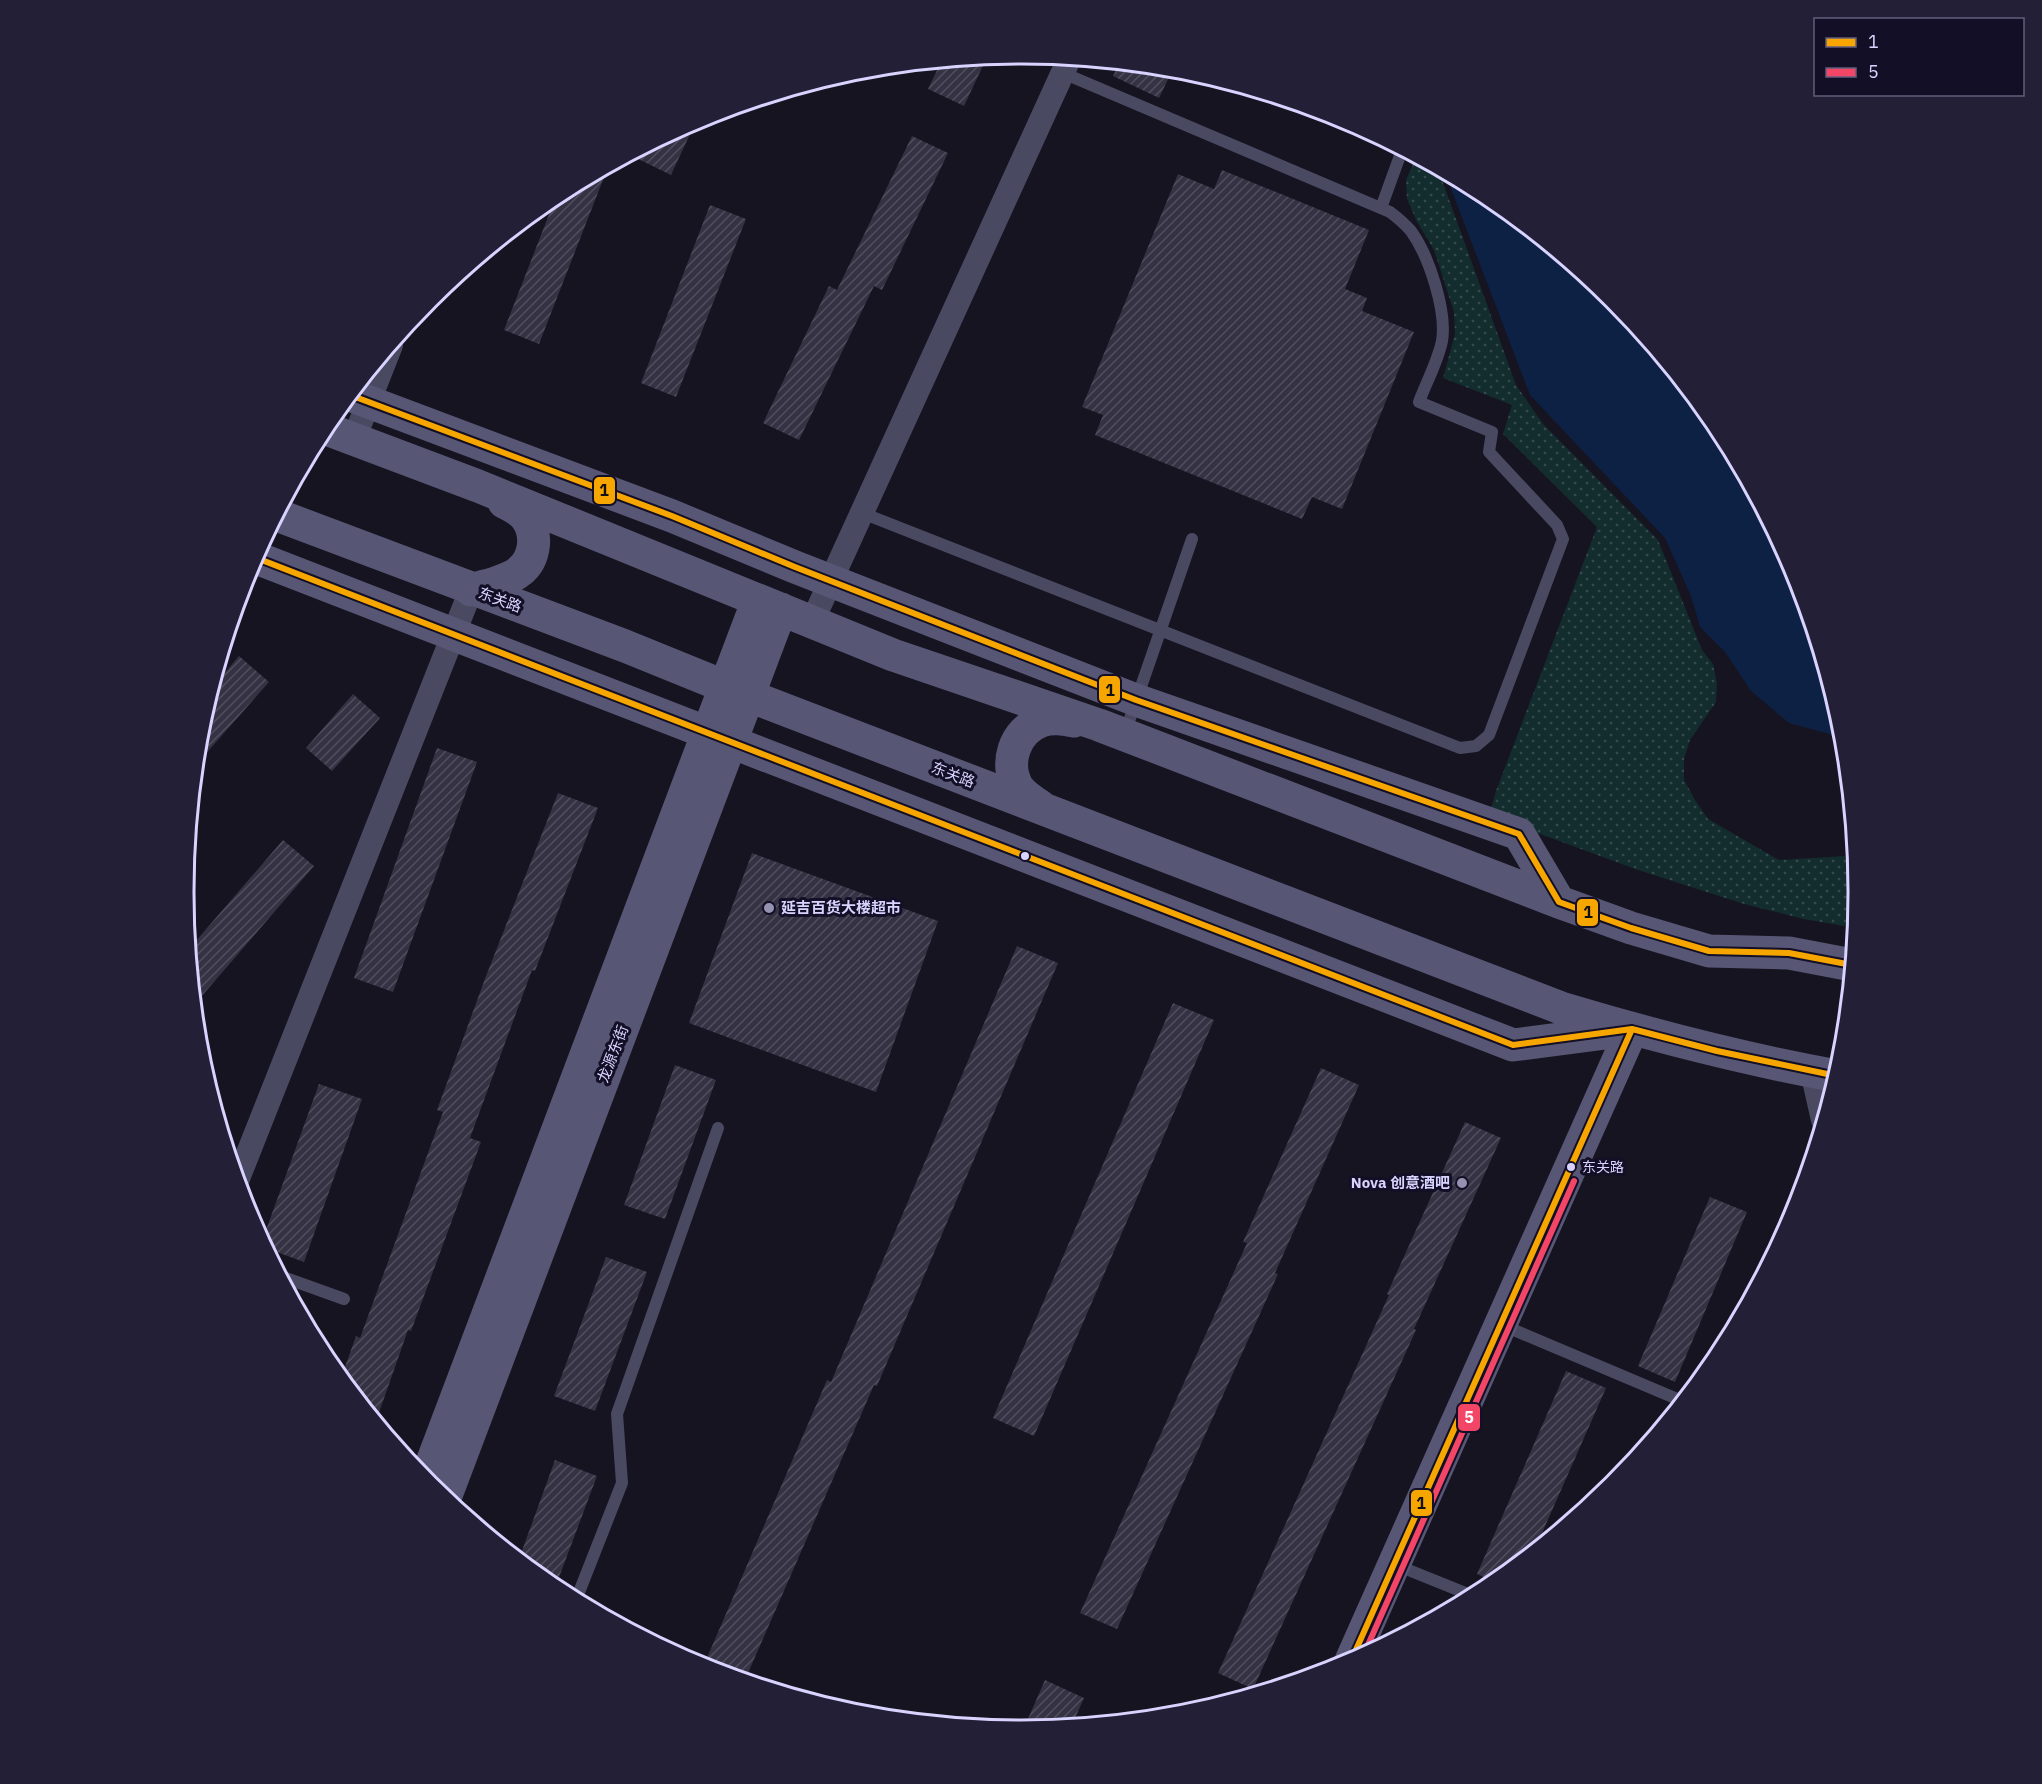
<svg xmlns="http://www.w3.org/2000/svg" width="2042" height="1784" font-family="'IBM Plex Sans','Noto Sans SC',sans-serif">
<style>
.grass{fill:url(#grass-dots)}
.water{fill:#0d2144}
.building{fill:url(#building-hatch)}
.lines{fill:none;stroke-linecap:round;stroke-linejoin:round}
.lane{stroke:#4a4962;stroke-width:12}
.street{stroke:#4a4962;stroke-width:24}
.secondary{stroke:#575674;stroke-width:33}
.bus-1-casing{stroke:#130f26;stroke-width:10}
.bus-2-casing{stroke:#130f26;stroke-width:10}
.bus-1{stroke:#f7a600;stroke-width:6}
.bus-2{stroke:#f34667;stroke-width:6}
.bus-dot{fill:#d9d4ff;stroke:#130f26;stroke-width:2}
.poi-dot{fill:#9591b1;stroke:#130f26;stroke-width:2}
.labels{text-anchor:middle;stroke-width:6;stroke-linejoin:round;paint-order:stroke}
.bus-label{font-size:14px;fill:#d9d4ff;stroke:#130f26;text-anchor:start}
.street-label{font-size:15px;fill:#d9d4ff;stroke:#130f26}
.poi-label{font-size:15px;font-weight:bold;fill:#d9d4ff;stroke:#130f26;text-anchor:start}
.rim{fill:none;stroke:#d9d4ff;stroke-width:3}
.line-badge{stroke:#130f26;stroke-width:2}
.badge-label{font-size:16px;text-anchor:middle;font-weight:bold;fill:#fff}
.pale-badge-label{font-size:16px;text-anchor:middle;font-weight:bold;fill:#111}
</style>
<defs>
<pattern id="grass-dots" width="8" height="8" patternUnits="userSpaceOnUse" patternTransform="scale(1.5)"><rect width="8" height="8" fill="#132c2d"/><path d="M2 2h.1M6 6h.1" fill="none" stroke="#354a4c" stroke-width="1.8" stroke-linecap="round"/></pattern>
<pattern id="building-hatch" width="6" height="6" patternUnits="userSpaceOnUse" patternTransform="scale(1.5)"><rect width="6" height="6" fill="#343243"/><path d="M-1 1l2-2M0 6l6-6M5 7l2-2" fill="none" stroke="#514f5f"/></pattern>
</defs>
<rect width="100%" height="100%" fill="#161421"/>
<path class="grass" d="M1416,157L1438,169L1516,385L1543,424L1658,540L1702,650L1713,664L1717,683L1716,702L1690,740L1684,759V780L1695,800L1708,819L1779,860L1846,856L1856,858L1859,892L1855,928L1804,919L1744,904L1638,870L1516,825L1491,809L1496,791L1597,527L1503,434L1512,405L1443,378L1455,334L1454,312L1434,250L1417,222L1407,199L1406,180Z"/>
<path class="water" d="M1445,173L1487,195L1614,300L1718,427L1795,572L1843,729L1844,738L1789,723L1751,691L1725,652L1700,627L1691,596L1665,538L1530,395Z"/>
<path class="building" d="M987,57L964,106L928,89L941,62Z
M1119,64L1173,69L1159,98L1113,76Z
M697,119L671,175L630,155L688,124Z
M912,136L948,153L882,290L874,286L799,440L763,423L829,286L837,290Z
M608,167L539,344L504,330L557,194Z
M1222,170L1369,230L1345,289L1367,298L1362,311L1414,332L1342,509L1312,497L1302,519L1095,435L1103,415L1082,407L1178,174L1214,189Z
M710,205L746,219L676,397L641,383Z
M239,656L269,682L195,766L199,728L211,689Z
M353,694L380,718L332,771L306,748Z
M437,748L477,762L393,992L354,978Z
M558,793L598,808L535,971L532,970L470,1138L481,1142L411,1331L408,1330L376,1421L341,1378L356,1336L360,1338L443,1112L437,1110L486,976Z
M283,840L314,866L194,1005L189,949Z
M752,853L938,921L876,1092L689,1023Z
M1017,946L1058,963L877,1386L874,1385L745,1680L703,1667L827,1380L831,1382Z
M1173,1003L1214,1020L1034,1436L993,1418Z
M675,1065L716,1080L665,1219L624,1205Z
M1321,1068L1359,1085L1275,1273L1278,1274L1117,1629L1080,1613L1247,1243L1243,1242Z
M319,1084L362,1099L304,1262L266,1248L262,1241Z
M1465,1122L1501,1138L1414,1329L1416,1330L1253,1689L1218,1673L1389,1295L1387,1294Z
M1710,1197L1747,1212L1675,1382L1638,1366Z
M606,1257L647,1272L595,1411L554,1396Z
M1566,1371L1606,1388L1535,1549L1495,1582L1477,1574Z
M555,1460L597,1476L555,1588L519,1559Z
M1045,1680L1084,1698L1072,1725L1023,1730Z"/>
<g class="lines">
<path class="lane" d="M1381,208L1402,150
M862,513L1460,748L1476,746L1489,735L1563,539L1557,525L1489,452L1492,432L1419,402C1426,383 1438,361 1442,341C1447,311 1429,256 1411,231C1405,224 1398,218 1390,212L1063,73
M1125,733L1192,539
M280,1276L344,1299
M1502,1325L1682,1401
M1396,1565L1473,1596
M576,1600L622,1483L617,1414L718,1128"/>
<path class="street" d="M354,439L391,345
M812,622L1069,59
M1812,1071L1823,1120
M237,1181L471,590"/>
<path class="secondary" d="M350,395L672,516L795,567L1136,700L1519,834L1559,902
M324,428L478,486L893,655L1099,725L1559,902L1631,928L1709,951L1789,953L1852,965
M277,515L625,646L726,687L1561,1008C1651,1035 1743,1059 1837,1076
M254,557L1513,1045L1621,1031
M471,590C486,585 507,582 520,571C535,559 538,535 527,519C522,511 513,507 504,502
M1040,806C1032,801 1024,796 1018,788C1004,764 1014,731 1041,721C1052,717 1063,719 1074,721
M425,1481L758,600
M445,1498L781,609
M1351,1661L1632,1029"/>
<g class="bus-1-casing">
<path id="bus-1" d="M350,395L672,516L795,567L1136,700L1519,834L1559,902L1631,928L1709,951L1789,953L1852,965
M254,557L1513,1045L1632,1029L1717,1051L1837,1076
M1351,1661L1632,1029"/>
</g>
<g class="bus-2-casing">
<path id="bus-2" d="M1364,1654L1574,1181"/>
</g>
<use href="#bus-1" class="bus-1"/>
<use href="#bus-2" class="bus-2"/>
</g>
<g class="bus-dot">
<circle cx="1025" cy="856" r="5"/>
<circle cx="1571" cy="1167" r="5"/>
</g>
<g class="poi-dot">
<circle cx="769" cy="908" r="6"/>
<circle cx="1462" cy="1183" r="6"/>
</g>
<g class="labels">
<g class="bus-label">
<text x="1582" y="1172">东关路</text>
</g>
<g class="street-label">
<text transform="translate(500 600) rotate(20)" y="5">东关路</text>
<text transform="translate(953 775) rotate(21)" y="5">东关路</text>
<text transform="translate(613 1054) rotate(-69)" y="5">龙源东街</text>
</g>
<g class="poi-label">
<text x="781" y="913">延吉百货大楼超市</text>
<text x="1450" y="1188" text-anchor="end">Nova 创意酒吧</text>
</g>
</g>
<path d="M0 0H2042V1784H0ZM1021 64H1021A827 827 0 0 1 1848 891V893A827 827 0 0 1 1021 1720H1021A827 827 0 0 1 194 893V891A827 827 0 0 1 1021 64Z" fill="#231f37" fill-rule="evenodd"/>
<path class="rim" d="M1021 64H1021A827 827 0 0 1 1848 891V893A827 827 0 0 1 1021 1720H1021A827 827 0 0 1 194 893V891A827 827 0 0 1 1021 64Z"/>
<g class="line-badge">
<rect x="593" y="476" width="23" height="29" rx="6" fill="#f7a600"/>
<rect x="1098" y="675" width="23" height="29" rx="6" fill="#f7a600"/>
<rect x="1576" y="898" width="23" height="29" rx="6" fill="#f7a600"/>
<rect x="1457" y="1403" width="24" height="29" rx="6" fill="#f34667"/>
<rect x="1410" y="1489" width="23" height="28" rx="6" fill="#f7a600"/>
</g>
<g class="badge-label">
<text x="1469" y="1423">5</text>
</g>
<g class="pale-badge-label">
<text x="604" y="496">1</text>
<text x="1110" y="696">1</text>
<text x="1588" y="918">1</text>
<text x="1421" y="1509">1</text>
</g>
<rect x="1814" y="18" width="210" height="78" fill="#130f26" stroke="#625e7d" stroke-width="1.5"/>
<rect x="1826" y="38" width="30" height="9" fill="#f7a600" stroke="#625e7d" stroke-width="1.5"/>
<text x="1868" y="48" font-size="18" fill="#d9d4ff">1</text>
<rect x="1826" y="68" width="30" height="9" fill="#f34667" stroke="#625e7d" stroke-width="1.5"/>
<text x="1868" y="78" font-size="18" fill="#d9d4ff">5</text>
</svg>
